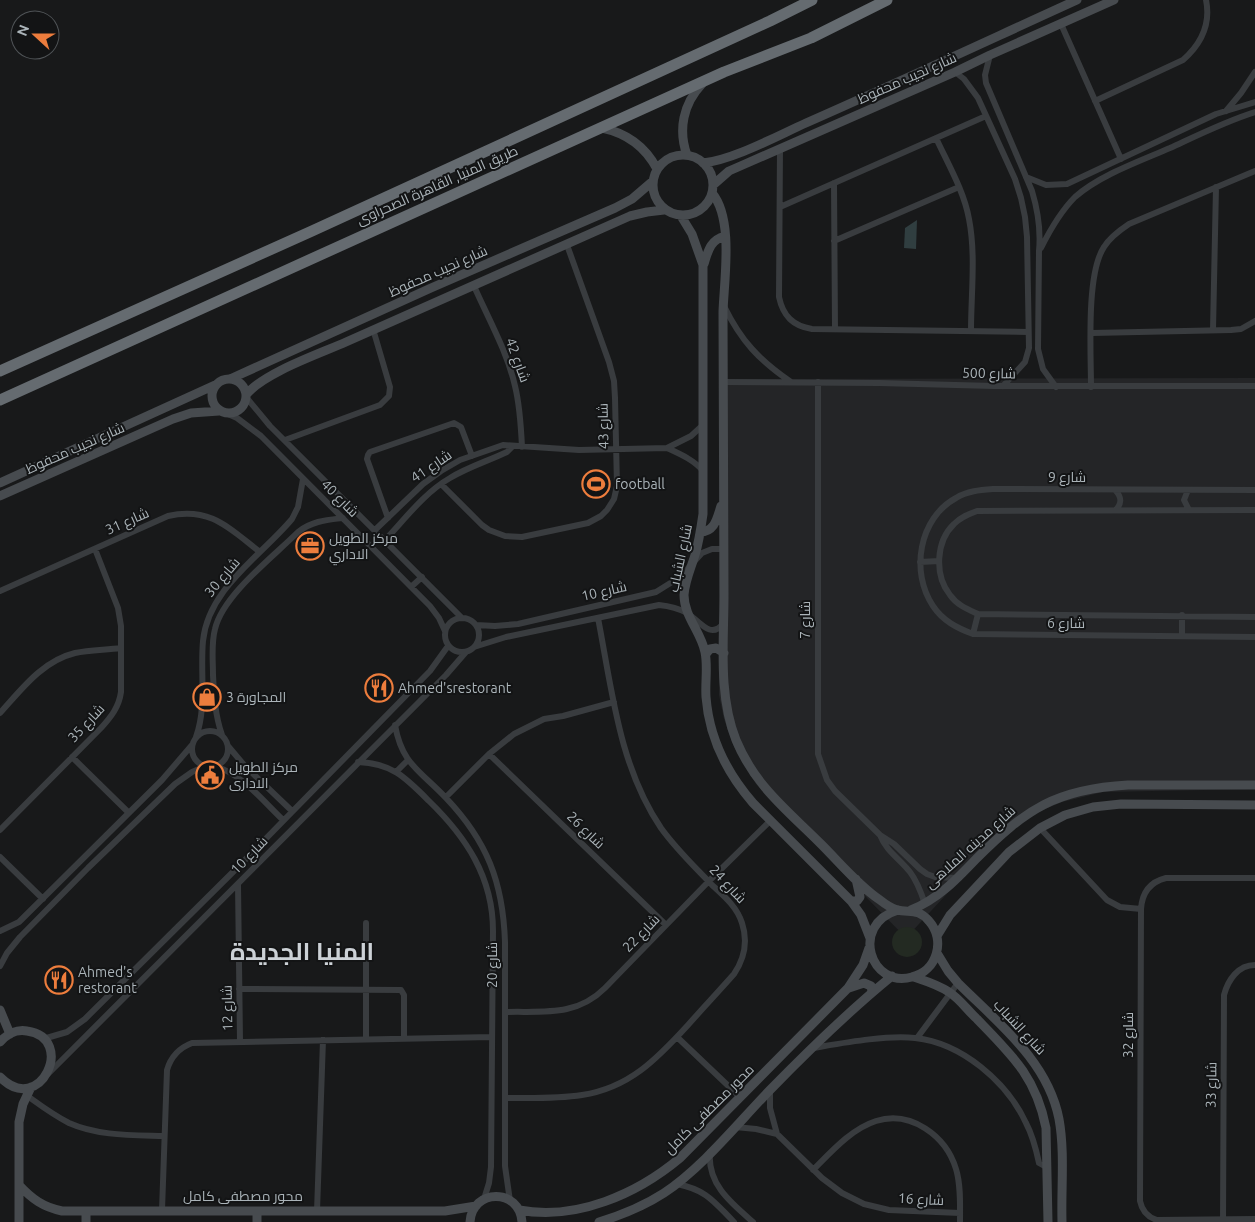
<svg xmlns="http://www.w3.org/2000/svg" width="1255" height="1222" font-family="Ubuntu,Cairo,sans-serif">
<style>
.built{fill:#242527}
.green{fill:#232a22}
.water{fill:#303e40}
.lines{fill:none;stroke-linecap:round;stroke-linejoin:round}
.street{stroke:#393c3f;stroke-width:6}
.secondary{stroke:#474b4f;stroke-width:9}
.highway{stroke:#656b70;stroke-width:11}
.labels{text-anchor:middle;stroke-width:4;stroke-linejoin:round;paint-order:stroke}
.street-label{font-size:14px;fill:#abb4b9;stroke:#131415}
.poi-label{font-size:14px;fill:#abb4b9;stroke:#131415;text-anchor:start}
.town-label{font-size:24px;font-weight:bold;fill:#ccd1d6;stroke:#131415}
</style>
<rect width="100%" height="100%" fill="#18191a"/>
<path class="built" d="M1255,378V789L1103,792L1062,802L1029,816L994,843L906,938L756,784L734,747L724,719L719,695L720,379Z"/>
<path class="green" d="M892 942a15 15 0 1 1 30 0a15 15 0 1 1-30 0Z"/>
<path class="water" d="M917,220L916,249L904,248L905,228Z"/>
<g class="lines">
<path class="street" d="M1061,24L1121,159
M990,55L985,75L986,83L1032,191C1038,211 1041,230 1039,251L1038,349L1043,369L1056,387
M955,72L964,79L978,98L1015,179L1021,198L1025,217L1027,237L1029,348L1025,362L1003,386
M1095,101L1183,60C1201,44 1211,24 1206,0
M1226,111L1241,93L1255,72
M936,138C948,164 964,191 969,219C976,255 971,294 971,331
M780,148L779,297C783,316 793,326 812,329L1028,332
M1026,177L1046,185L1067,184L1216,114L1255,102
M834,183L835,329
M780,207L986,116
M834,241L959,187
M1041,248C1050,230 1060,212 1075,197C1100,175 1140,161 1170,148C1198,135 1226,121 1255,112
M474,286C488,318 507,351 515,386C520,406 521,426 522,447
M724,306C741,341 759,360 791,382
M1213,330L1216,187
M1092,333L1231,330L1241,329L1255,321
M723,382L879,383L994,386H1255
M818,382V754L827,780L835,791L880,835L894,844L920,869L927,874L935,877L957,878
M1091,387C1091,352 1086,274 1104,247C1110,237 1120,230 1129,224L1255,171
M246,397L270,426L462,618
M228,414L237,418L261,436L430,606L439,618L445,631
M285,440L380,405L389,396L390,387L373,329
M667,448C680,454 694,460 703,471
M441,484L482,525L489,530L505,536L522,537L588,523L601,516L607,510L614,499L617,486L615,398L614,381L609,362L567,245
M1115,490C1122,497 1122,503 1116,510
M1188,490L1184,500L1189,510
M1255,490L993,489C980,490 967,491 956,498C919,518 910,572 933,606C943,621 957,628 973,634L1255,637
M1255,510L977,511C969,514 961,517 954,524C936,541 934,575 950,595C957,605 967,609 978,614L1255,617
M388,518L367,459L368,455L370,452L454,423L461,427L472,456
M375,530L423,484L441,471L460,460L503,445L579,450L667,448L691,436L703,425
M385,540C405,519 424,493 450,478C468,467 488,461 507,452L513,446
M920,562L939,561
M411,587L422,577
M0,591L168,516C210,506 230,529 260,552
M1182,615V636
M445 635a17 17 0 1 1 34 0a17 17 0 1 1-34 0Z
M476,625L495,626L518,624L656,592L680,577L702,553L712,549H723
M973,634L978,614
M474,647L506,637L659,605C669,606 678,608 687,613C699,620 710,640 723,624
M0,713C21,690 42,661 75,653C90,650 106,650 121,648
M395,725C402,765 421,771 446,798C487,841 503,882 505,942V1166L510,1201
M192 749a18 18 0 1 1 36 0a18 18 0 1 1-36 0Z
M222,735C215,715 214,695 213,675C213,659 211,644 215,629C223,595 273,557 298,532C312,521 326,520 343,518
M196,737C207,707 200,672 203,641C208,589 261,556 292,519L298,507L303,479
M228,746L244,765L292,811
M489,754L666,925
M72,757L129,813
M358,762C392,763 406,778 429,801C466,837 493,877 493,931L491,1167L489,1183L484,1199
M215,766C243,775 262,800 283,820
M397,771L408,760
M446,797L489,754L514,734L544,719L563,716L614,702
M1040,828L1107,900L1120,907L1141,909
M0,830L101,728C111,717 119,707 121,692V626L118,608L95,549
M880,835C886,851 900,859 910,872C917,881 921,892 925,904
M0,857L43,899
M1255,878H1166C1150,882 1142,893 1141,909L1140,1201C1142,1211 1147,1217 1157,1220L1255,1219
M238,884L240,1041
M0,931L19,922L162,780L192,745
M0,966L7,953L20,937L88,868L175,784L192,772L206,766
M239,989L401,990L404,995V1038
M505,1012C543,1011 576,1017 605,988L709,881L771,820
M677,1037L740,1097
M917,1038L958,983
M43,1039L67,1032L85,1019L239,866L430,671L448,646
M366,1039V923
M813,1048C843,1043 885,1035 915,1038C962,1043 1007,1082 1026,1123C1033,1136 1036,1149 1039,1163L1048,1168
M48,1074L446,675L466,652
M770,1090V1108L777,1134L822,1178L842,1193L864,1204L889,1210L960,1213
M26,1095C40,1105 53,1115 69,1123C98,1136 132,1135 164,1136
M505,1098C531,1098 557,1099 582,1095C629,1088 657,1059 688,1025C703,1008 719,991 734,974C744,959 748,941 742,923C737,907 724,896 712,885C694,866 676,849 661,828C619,766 612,690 598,618
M735,1127L756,1129L777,1134
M710,1152C707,1184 731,1203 753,1222
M813,1170C831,1152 851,1129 876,1121C911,1110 946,1136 956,1169C961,1185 960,1205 960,1222
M677,1184C707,1190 714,1202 734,1222
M162,1210L167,1070C171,1056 179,1048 192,1043L492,1037
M317,1211L323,1040
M1223,1222L1224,995C1228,980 1238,965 1255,965"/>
<path class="secondary" d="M602,128C626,133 645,146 657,169
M653 185a30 30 0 1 1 60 0a30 30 0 1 1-60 0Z
M687,155C678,130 683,104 702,84
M703,163C733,160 777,136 806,123C897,83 987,41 1077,0
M713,185L729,171L745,164L955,72L990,55L1114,0
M712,193C734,219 724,280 723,312C723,406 723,500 724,595C724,642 718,695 736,740C755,786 787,810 821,844C840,863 858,885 880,900C885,904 891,908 897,910C910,913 918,908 929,921C946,940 937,971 912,977C871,989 849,925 898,910
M681,216L692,234L703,265V514C701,528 699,542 695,555C691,568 685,581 684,595C684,616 701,632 705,652C708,666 705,682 706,697C709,737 727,773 753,803L851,901L861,915L870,938
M704,264C708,251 710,240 725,236
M212 396a17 17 0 1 1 34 0a17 17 0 1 1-34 0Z
M230,379L431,288L615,208L632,199L653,181
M246,395C263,373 319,354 346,342C440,300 535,258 630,216L647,212L664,210
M0,483L215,385
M0,496L173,419L191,413L219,411
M700,532C715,532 717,518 721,506
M706,654L710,649L716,648L724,653
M851,901H857L860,897L856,879
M911,910C938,899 956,880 976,859C1026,809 1056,789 1128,785H1255
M937,936L950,915L1009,852L1040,828L1065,815L1093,807L1121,804L1255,805
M937,953L948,971L958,983C998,1023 1048,1061 1059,1119C1065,1152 1061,1188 1062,1222
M914,977C926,981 939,985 949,992C960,999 968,1011 977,1019C1012,1055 1036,1077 1046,1128L1048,1222
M849,988L864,983L871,986L872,992
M0,1010L10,1034
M0,1042C7,1034 17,1029 27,1031C77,1038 40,1118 0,1077
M19,1185C32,1199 43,1207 62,1211H445L476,1206
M519,1210C576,1221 637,1194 680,1158L848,988L863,965L869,948
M86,1211V1222
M19,1222V1122L23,1104L31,1087
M257,1222V1211
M470,1222C472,1188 520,1188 522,1222
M599,1222C622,1215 644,1206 664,1193C702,1168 738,1123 770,1090C809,1050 849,1011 892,976"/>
<path class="highway" d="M0,371L312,231L770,21L812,0
M0,400L724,72L811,38L887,0"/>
</g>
<defs>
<g id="stadium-ring" transform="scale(1.4375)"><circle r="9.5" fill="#131415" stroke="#ed7d3d" stroke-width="1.5"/><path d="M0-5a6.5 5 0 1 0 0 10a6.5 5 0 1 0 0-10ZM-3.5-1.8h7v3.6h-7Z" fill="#ed7d3d"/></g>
<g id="office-ring" transform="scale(1.4375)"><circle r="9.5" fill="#131415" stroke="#ed7d3d" stroke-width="1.5"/><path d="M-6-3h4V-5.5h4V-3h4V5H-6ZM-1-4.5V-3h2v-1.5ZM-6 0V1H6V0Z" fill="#ed7d3d"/></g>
<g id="restaurant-ring" transform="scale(1.4375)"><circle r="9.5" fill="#131415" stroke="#ed7d3d" stroke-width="1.5"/><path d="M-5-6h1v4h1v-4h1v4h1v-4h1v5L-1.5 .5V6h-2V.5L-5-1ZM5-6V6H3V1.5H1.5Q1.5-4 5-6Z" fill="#ed7d3d"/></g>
<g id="shop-ring" transform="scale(1.4375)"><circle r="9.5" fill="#131415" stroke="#ed7d3d" stroke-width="1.5"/><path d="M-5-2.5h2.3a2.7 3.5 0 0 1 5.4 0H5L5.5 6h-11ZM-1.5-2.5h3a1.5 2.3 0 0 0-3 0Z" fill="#ed7d3d"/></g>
<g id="civic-ring" transform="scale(1.4375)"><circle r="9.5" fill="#131415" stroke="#ed7d3d" stroke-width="1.5"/><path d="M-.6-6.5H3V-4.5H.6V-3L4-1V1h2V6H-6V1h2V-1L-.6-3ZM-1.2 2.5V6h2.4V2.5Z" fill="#ed7d3d"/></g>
</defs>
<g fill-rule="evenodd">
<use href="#stadium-ring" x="596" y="484"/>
<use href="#office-ring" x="310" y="546"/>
<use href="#restaurant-ring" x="379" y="688"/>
<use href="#shop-ring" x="207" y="697"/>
<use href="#civic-ring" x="210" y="775"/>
<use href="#restaurant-ring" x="59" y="980"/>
</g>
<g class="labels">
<g class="street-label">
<text transform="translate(907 78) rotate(-24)" y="5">شارع نجيب محفوظ</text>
<text transform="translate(437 185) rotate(-24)" y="5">طريق المنيا, القاهرة الصحراوى</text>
<text transform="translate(438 271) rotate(-24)" y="5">شارع نجيب محفوظ</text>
<text transform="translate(518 360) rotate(70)" y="5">شارع 42</text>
<text transform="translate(989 373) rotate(1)" y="5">شارع 500</text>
<text transform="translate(603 426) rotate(-91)" y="5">شارع 43</text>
<text transform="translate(75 448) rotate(-24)" y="5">شارع نجيب محفوظ</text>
<text transform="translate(431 466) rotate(-34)" y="5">شارع 41</text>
<text x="1067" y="482">شارع 9</text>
<text transform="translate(340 498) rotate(45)" y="5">شارع 40</text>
<text transform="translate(127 521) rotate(-24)" y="5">شارع 31</text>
<text transform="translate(680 558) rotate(-78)" y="5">شارع الشباب</text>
<text transform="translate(222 577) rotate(-50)" y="5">شارع 30</text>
<text transform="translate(604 591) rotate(-13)" y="5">شارع 10</text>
<text transform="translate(805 620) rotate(-90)" y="5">شارع 7</text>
<text x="1066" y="628">شارع 6</text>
<text transform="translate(86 723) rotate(-47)" y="5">شارع 35</text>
<text transform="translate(586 830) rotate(44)" y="5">شارع 26</text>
<text transform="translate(970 847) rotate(-42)" y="5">شارع مدينه الملاهى</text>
<text transform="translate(249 855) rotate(-46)" y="5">شارع 10</text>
<text transform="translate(728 884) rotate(47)" y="5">شارع 24</text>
<text transform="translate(641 933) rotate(-46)" y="5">شارع 22</text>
<text transform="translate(492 965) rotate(-90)" y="5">شارع 20</text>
<text transform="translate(227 1008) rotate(-91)" y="5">شارع 12</text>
<text transform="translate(1020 1027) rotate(47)" y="5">شارع الشباب</text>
<text transform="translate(1128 1035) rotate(-90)" y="5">شارع 32</text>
<text transform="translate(1211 1085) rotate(-89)" y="5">شارع 33</text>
<text transform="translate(709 1109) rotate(-45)" y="5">محور مصطفى كامل</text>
<text x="243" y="1201">محور مصطفى كامل</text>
<text transform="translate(921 1199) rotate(3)" y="5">شارع 16</text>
</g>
<g class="poi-label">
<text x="615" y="489">football</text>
<text x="329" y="543">مركز الطويل<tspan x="329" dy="16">الاداري</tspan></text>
<text x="398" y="693">Ahmed'srestorant</text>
<text x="226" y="702">المجاورة 3</text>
<text x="229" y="772">مركز الطويل<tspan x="229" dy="16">الادارى</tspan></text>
<text x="78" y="977">Ahmed's<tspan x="78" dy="16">restorant</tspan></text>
</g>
<g class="town-label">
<text x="302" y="960">المنيا الجديدة</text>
</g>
</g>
<g transform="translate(35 35) rotate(291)"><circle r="24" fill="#131415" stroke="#505457"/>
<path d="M0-4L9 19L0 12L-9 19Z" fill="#ed7d3d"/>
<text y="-8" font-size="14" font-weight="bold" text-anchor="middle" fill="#abb4b9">N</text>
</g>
</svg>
